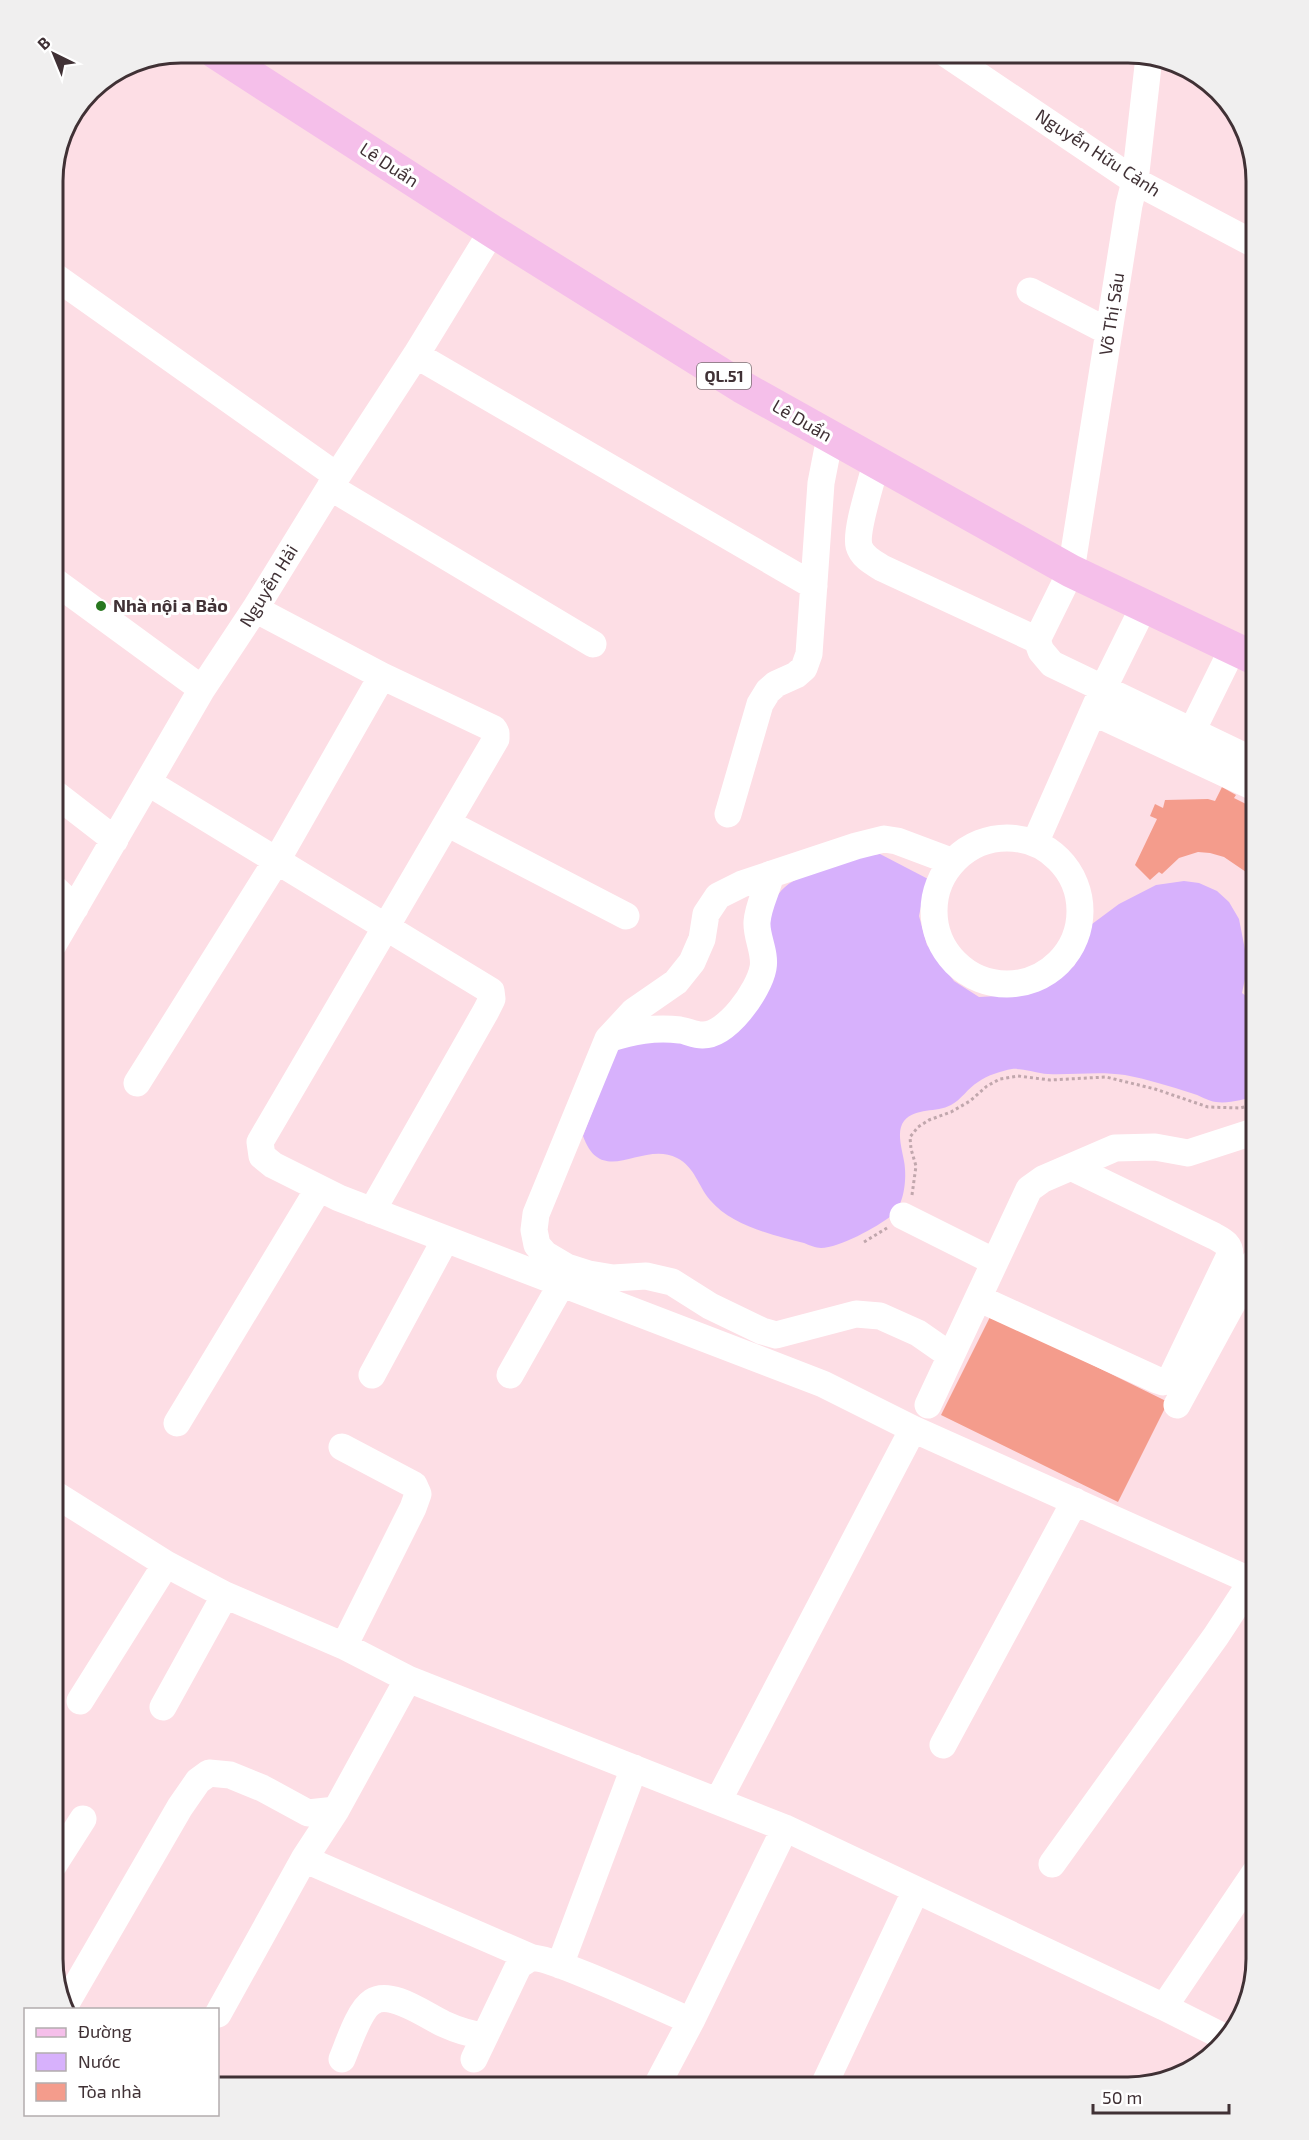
<svg xmlns="http://www.w3.org/2000/svg" width="1309" height="2140" font-family="'Exo 2',sans-serif">
<style>
.water{fill:#d7b1fc}
.building{fill:#f49c8c}
.lines{fill:none;stroke-linecap:round;stroke-linejoin:round}
.path{stroke:#c1a7ad;stroke-width:3;stroke-dasharray:3 3;stroke-linecap:butt}
.minor{stroke:#fff;stroke-width:27}
.major{stroke:#f5bfea;stroke-width:33}
.poi-dot{fill:#28771f;stroke:#fff;stroke-width:2}
.labels{text-anchor:middle;stroke-width:6;stroke-linejoin:round;paint-order:stroke}
.shield{fill:#fff;stroke:#796f72;stroke-width:1.5}
.shield-label{font-size:16px;font-weight:bold;fill:#403135}
.street-label{font-size:18px;fill:#403135;stroke:#fff}
.poi-label{font-size:18px;font-weight:bold;fill:#403135;stroke:#fff;text-anchor:start}
.rim{fill:none;stroke:#403135;stroke-width:3}
</style>
<rect width="100%" height="100%" fill="#fddee5"/>
<path class="water" d="M880,854L930,880L924,891L919,916L927,945L954,981L979,997L1017,995L1044,988L1074,966L1084,946L1088,927L1119,904L1156,885L1184,881L1199,883L1217,891L1229,902L1239,919L1248,965L1242,993L1256,1004V1096C1244,1099 1229,1104 1216,1102C1208,1101 1199,1095 1191,1093C1169,1086 1147,1079 1125,1075C1099,1071 1074,1075 1048,1074C1037,1073 1021,1068 1012,1069C1001,1071 988,1075 978,1082C968,1088 961,1100 951,1105C936,1113 916,1107 904,1121C896,1131 902,1149 904,1161C907,1176 905,1206 891,1216C877,1227 839,1248 821,1248C816,1248 809,1245 804,1243C773,1235 732,1226 710,1200C698,1186 695,1167 677,1158C642,1140 602,1189 583,1136L616,1049L741,1021C749,990 761,906 785,887C795,878 811,874 823,869C845,860 856,856 880,854Z"/>
<path class="building" d="M1222,787L1236,795L1234,798L1256,809V882L1246,872L1224,857L1210,853L1198,852L1179,858L1162,874L1159,872L1150,880L1135,865L1157,819L1150,816L1155,804L1163,808L1165,800L1208,799L1215,801Z
M991,1315L1168,1402L1118,1502L941,1415Z"/>
<g class="lines">
<path class="path" d="M1255,919L1256,927
M912,1195L916,1166L911,1149L910,1137L918,1127L929,1120L951,1112L970,1101L987,1086L1000,1079L1018,1076L1050,1080L1106,1077L1155,1089L1208,1107L1240,1108L1256,1104
M864,1242L887,1228"/>
<path class="minor" d="M945,53L1135,181L1256,245
M1149,57L1135,181L1129,205L1071,571L1037,640L1041,651L1052,664L1256,762
M53,275L337,476
M1030,291L1109,332
M416,355L814,586
M876,463C872,481 855,530 859,546C862,557 874,563 882,568L1037,640
M330,487L593,644
M53,580L202,689
M255,609L382,676L494,729L496,733V739L260,1142L262,1156L273,1165L339,1198L823,1384L913,1429L1256,1583
M1093,712L1256,788
M1192,731L1233,648
M149,783L491,991L492,999L486,1011L372,1211
M53,792L115,840
M728,814L760,704L768,691L776,684L796,675L804,668L809,654L821,483L830,437
M447,823L626,916
M934 911a73 73 0 1 1 146 0a73 73 0 1 1-146 0Z
M1035,843L1103,689L1144,606
M53,887L75,908
M53,945L202,689L255,609L337,476L416,355L492,231
M608,1039C633,1031 654,1027 680,1030C687,1031 695,1035 702,1035C727,1036 759,990 763,968C766,953 756,937 757,922C758,906 767,890 771,874
M137,1083L277,860L382,676
M903,1216L995,1262
M978,1298L1157,1380L1163,1382L1171,1378L1230,1255C1230,1244 1223,1241 1214,1236L1071,1167
M951,1356L918,1333L880,1316L856,1314L776,1335L762,1331L710,1306L672,1282L646,1276L613,1278L589,1274L567,1267L545,1254L537,1245L534,1230L536,1214L608,1039L634,1011L676,982L692,962L702,939L706,914L718,896L742,884L856,846L884,839L897,841L953,862
M372,1375L445,1240
M510,1375L562,1283
M928,1405L1029,1189L1043,1179L1115,1148L1155,1147L1188,1153L1256,1131
M1177,1405L1256,1260
M177,1423L319,1188
M342,1447L414,1485L418,1494L413,1508L344,1646
M53,1493L166,1564L225,1595L344,1646L408,1679L785,1828L1164,2007L1226,2038
M80,1701L166,1564
M163,1707L225,1595
M943,1745L1075,1501
M718,1801L913,1429
M304,1859L532,1958
M1052,1864L1216,1636L1252,1581
M53,1866L83,1819
M560,1965L634,1768
M64,2007L180,1807L198,1781L209,1773L230,1775L262,1788L308,1813L336,1810
M1164,2007L1256,1871
M218,2014L304,1859L336,1810L408,1679
M342,2059C348,2045 359,2010 372,2002C391,1989 426,2016 444,2024C457,2030 470,2034 484,2036
M474,2059L519,1965C523,1963 528,1959 531,1958C549,1955 667,2011 691,2021
M656,2087L691,2021L785,1828
M823,2087L916,1890"/>
<path class="major" d="M216,53L492,231L742,387L1071,571L1256,659"/>
</g>
<circle class="poi-dot" cx="101" cy="606" r="6"/>
<g class="labels">
<rect class="shield" x="697" y="363" width="54" height="26" rx="4.5"/>
<g class="shield-label">
<text x="724" y="382">QL.51</text>
</g>
<g class="street-label">
<text transform="translate(1098 153) rotate(33)" y="6">Nguyễn Hữu Cảnh</text>
<text transform="translate(389 165) rotate(33)" y="6">Lê Duẩn</text>
<text transform="translate(1112 314) rotate(-81)" y="6">Võ Thị Sáu</text>
<text transform="translate(802 421) rotate(30)" y="6">Lê Duẩn</text>
<text transform="translate(269 586) rotate(-58)" y="6">Nguyễn Hải</text>
</g>
<g class="poi-label">
<text x="113" y="612">Nhà nội a Bảo</text>
</g>
</g>
<path d="M0 0H1309V2140H0ZM181 63H1128A118 118 0 0 1 1246 181V1959A118 118 0 0 1 1128 2077H181A118 118 0 0 1 63 1959V181A118 118 0 0 1 181 63Z" fill="#f0efef" fill-rule="evenodd"/>
<path class="rim" d="M181 63H1128A118 118 0 0 1 1246 181V1959A118 118 0 0 1 1128 2077H181A118 118 0 0 1 63 1959V181A118 118 0 0 1 181 63Z"/>
<rect x="24" y="2008" width="195" height="108" fill="#ffffff" stroke="#b3adae" stroke-width="1.5"/>
<rect x="36" y="2028" width="30" height="9" fill="#f5bfea" stroke="#b3adae" stroke-width="1.5"/>
<text x="78" y="2038" font-size="18" fill="#403135">Đường</text>
<rect x="36" y="2053" width="30" height="18" fill="#d7b1fc" stroke="#b3adae" stroke-width="1.5"/>
<text x="78" y="2068" font-size="18" fill="#403135">Nước</text>
<rect x="36" y="2083" width="30" height="18" fill="#f49c8c" stroke="#b3adae" stroke-width="1.5"/>
<text x="78" y="2098" font-size="18" fill="#403135">Tòa nhà</text>
<g transform="translate(54 54) rotate(317)" stroke="#ffffff" stroke-width="4.5" paint-order="stroke">
<path d="M0-4.5L10 22L0 15L-10 22Z" fill="#403135"/>
<text y="-9" font-size="16" font-weight="bold" text-anchor="middle" fill="#403135">B</text>
</g>
<path d="M1093 2104v9h136v-9" fill="none" stroke="#403135" stroke-width="3"/>
<text x="1102" y="2104" font-size="18" fill="#403135" stroke="#ffffff" stroke-width="4.5" paint-order="stroke">50 m</text>
</svg>
